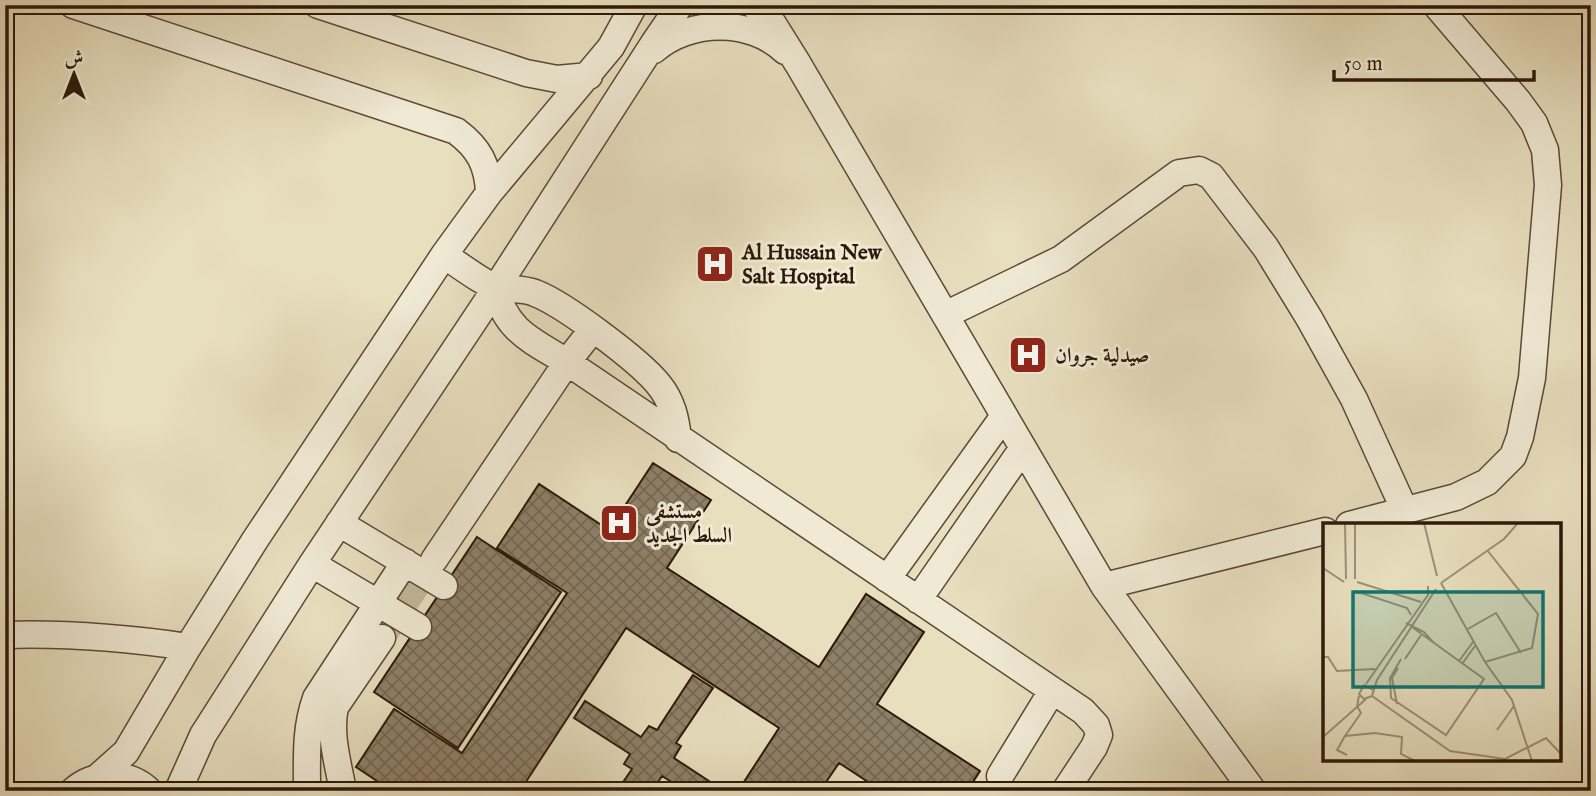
<svg xmlns="http://www.w3.org/2000/svg" width="1596" height="796" font-family="'IM FELL English',Amiri,serif">
<style>
.building{fill:url(#building-cross-hatch);stroke:#2c190a;stroke-width:2}
.lines{fill:none;stroke-linecap:round;stroke-linejoin:round}
.minor-tunnel{stroke:#c2b79b;stroke-width:26;stroke-dasharray:26 13;stroke-linecap:butt}
.minor-casing{stroke:#5b4a37;stroke-width:29}
.minor{stroke:#f0ead5;stroke-width:26}
.labels{text-anchor:middle;stroke-width:6;stroke-linejoin:round;paint-order:stroke}
.poi-label{font-size:21px;font-weight:bold;fill:#2c190a;stroke:#f0ead5;text-anchor:start}
.inset-road{fill:none;stroke:#9d9077;stroke-width:2}
.view{fill:#0f766e;fill-opacity:0.15;stroke:#0f766e;stroke-width:3.5}
.inset-edge{fill:none;stroke:#2c190a;stroke-width:3.5}
</style>
<defs>
<pattern id="building-cross-hatch" width="8" height="8" patternUnits="userSpaceOnUse" patternTransform="scale(1.75)"><rect width="8" height="8" fill="#8e8068"/><path d="M0 0l8 8M0 8l8-8" fill="none" stroke="#746854"/></pattern>
</defs>
<rect width="100%" height="100%" fill="#e8dfbf"/>
<filter id="stains"><feTurbulence type="fractalNoise" baseFrequency=".00286" numOctaves="4"/><feColorMatrix values="0 0 0 0 .2 0 0 0 0 .09 0 0 0 0 .02 0 0 0 .5 -.17"/></filter>
<radialGradient id="worn" r=".72"><stop offset=".6" stop-color="#630" stop-opacity="0"/><stop offset="1" stop-color="#630" stop-opacity=".3"/></radialGradient>
<path class="building" d="M653,463L711,500L667,568L819,667L866,594L924,632L877,704L980,771L967,791H882L839,763L820,791H738L779,728L626,628L520,791H392L356,767L394,709L462,753L567,593L497,548L539,484L609,530Z
M477,537L561,592L458,748L374,692Z
M693,675L713,688L676,743L681,746L674,758L724,791H686L662,776L656,785L651,782L645,791H617L632,769L624,764L630,754L574,718L585,701L641,737L649,726L657,730Z"/>
<g class="lines">
<path class="minor-tunnel" d="M382,638L434,560"/>
<g class="minor-casing">
<path id="minor" d="M73,5L456,131C479,148 488,165 489,193
M318,5L526,73L557,79L589,76
M754,5L773,24L798,64L1104,586L1253,791
M654,50C689,19 751,18 785,51
M444,255C455,262 488,287 499,288C511,290 523,288 535,293C564,304 640,361 659,385C672,401 676,419 678,439
M496,288C505,331 533,341 567,362L1083,711L1096,725L1099,735L1094,747L1065,791
M945,315L1061,259L1179,173L1199,170L1211,176L1266,248L1309,318L1354,399L1405,511
M339,523L444,586
M1349,525L1456,497L1487,482L1513,456L1520,437L1532,378L1548,185L1545,150L1534,123L1518,101L1436,5
M434,560L567,362L593,329
M312,564L418,627
M887,579L1004,416
M1104,586L1325,531
M918,600L1023,448
M5,635C67,633 126,638 188,647
M1000,776L1052,691
M98,777L126,752L188,647L255,540L444,255L489,193L611,47L634,5
M73,791C94,772 129,771 149,791
M178,791L203,735L312,564L496,288L654,43L680,5
M307,791C307,758 305,729 316,698L405,562
M343,791C338,763 329,734 335,707L382,638"/>
</g>
<use href="#minor" class="minor"/>
</g>
<defs>
<g id="hospital-square" transform="scale(2.0125)"><rect x="-9" y="-9" width="18" height="18" rx="4" fill="#8f2418" stroke="#f0ead5"/><path d="M-5-5h3v3.5h4V-5h3V5h-3V1.5h-4V5h-3Z" fill="#fff"/></g>
</defs>
<g fill-rule="evenodd">
<use href="#hospital-square" x="715" y="264"/>
<use href="#hospital-square" x="1028" y="355"/>
<use href="#hospital-square" x="619" y="523"/>
</g>
<g class="labels">
<g class="poi-label">
<text x="742" y="259">Al Hussain New<tspan x="742" dy="24">Salt Hospital</tspan></text>
<text x="1055" y="362">صيدلية جروان</text>
<text x="646" y="518">مستشفى<tspan x="646" dy="24">السلط الجديد</tspan></text>
</g>
</g>
<g transform="translate(1323 523)">
<rect width="238" height="238" fill="#e8dfbf"/>
<path class="inset-road" d="M22,0L23,56M32,0V56M101,0L114,53M0,45L21,59M34,59L98,79M118,60L162,139L189,177L209,238M118,60L181,16L195,0M32,68L84,85L88,92M83,100L101,109L111,120M143,107L173,90L198,130M0,134H5L14,148L52,146M78,136L67,155L68,175L123,212L161,156L89,104M82,136L98,112M136,138L150,119M162,139L209,125L215,91L164,27M139,141L152,123M43,161L105,72V63M50,167L41,162L36,171L41,176L49,173L54,157L113,66M36,173L34,183L38,190L22,213L52,210L79,214L78,231L92,238M49,173L127,228L182,236L223,215L238,231M74,181L69,155L75,145M174,207L191,183M22,213L14,227L24,232M0,214L43,176"/>
<path class="view" d="M30,69H220V164H30Z"/>
<rect width="238" height="238" class="inset-edge"/>
</g>
<rect width="1596" height="796" fill="none" stroke="#e8dfbf" stroke-width="28"/>
<rect x="7" y="7" width="1582" height="782" fill="none" stroke="#2c190a" stroke-width="3.5"/>
<rect x="14" y="14" width="1568" height="768" fill="none" stroke="#2c190a" stroke-width="2"/>
<g transform="translate(74 74)" stroke="#f0ead5" stroke-width="5" paint-order="stroke">
<path d="M0-5L12 26L0 18L-12 26Z" fill="#2c190a"/>
<text y="-10" font-size="19" font-weight="bold" text-anchor="middle" fill="#2c190a">ش</text>
</g>
<path d="M1334 70v10h200v-10" fill="none" stroke="#2c190a" stroke-width="3.5"/>
<text x="1344" y="70" font-size="21" fill="#2c190a" stroke="#f0ead5" stroke-width="5" paint-order="stroke">50 m</text>
<rect width="100%" height="100%" filter="url(#stains)"/>
<rect width="100%" height="100%" fill="url(#worn)"/>
</svg>
